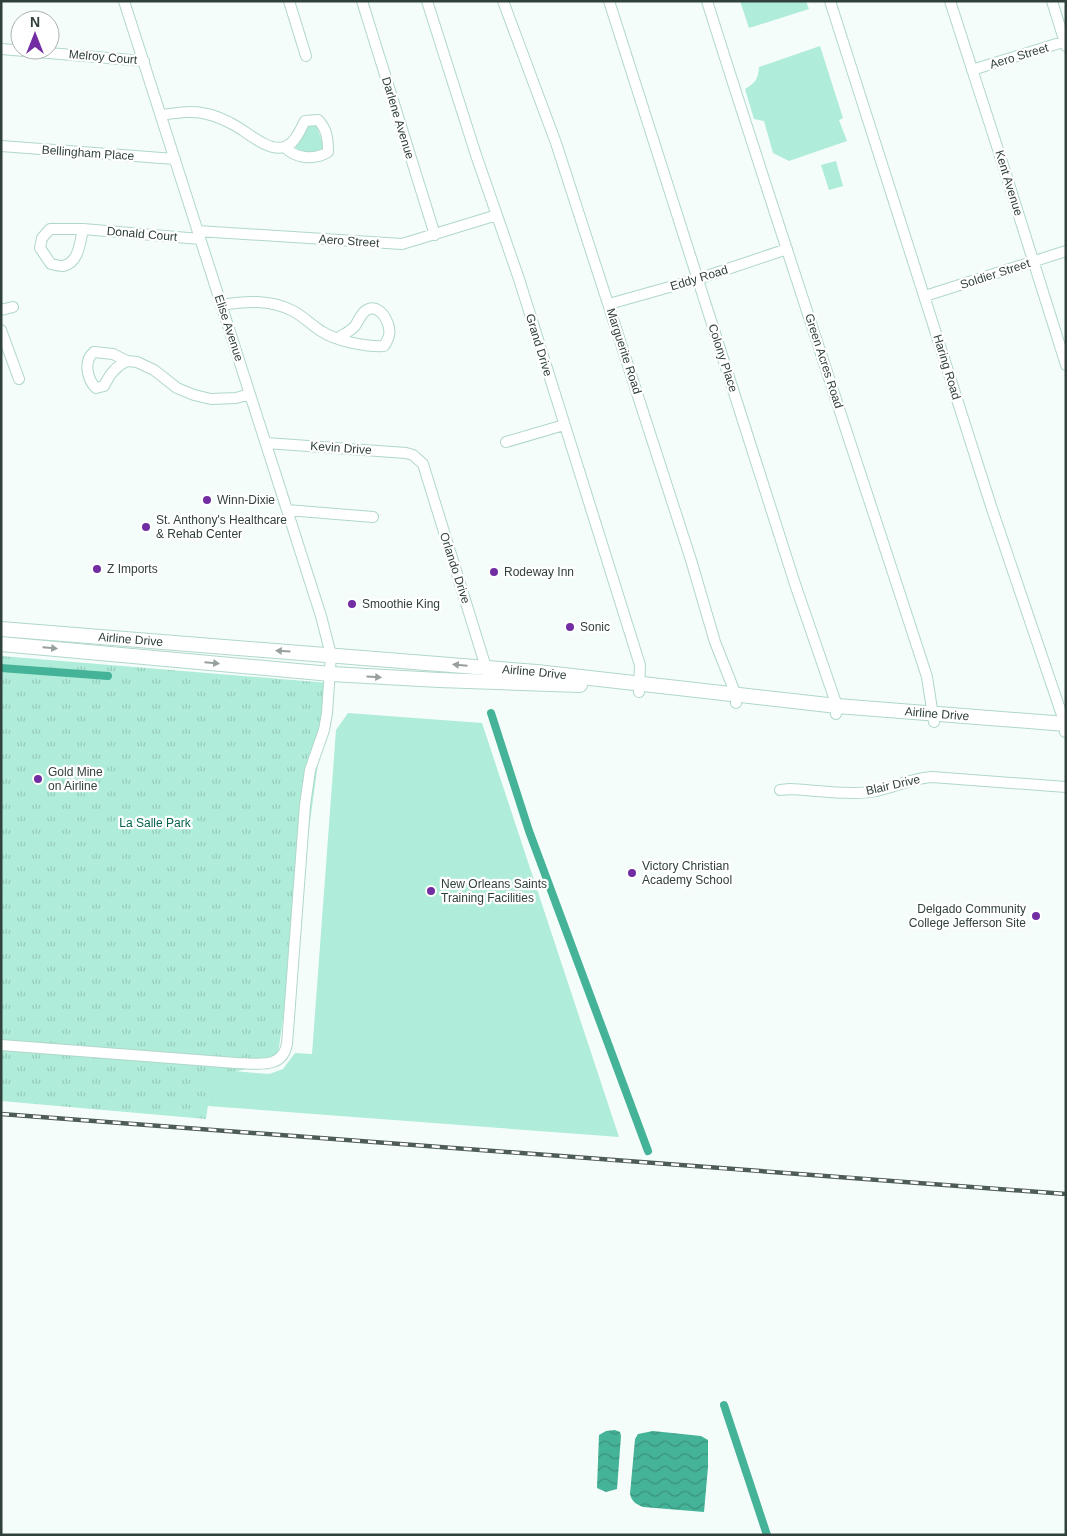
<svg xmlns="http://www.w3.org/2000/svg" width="1067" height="1536" font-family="Arial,sans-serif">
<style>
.grass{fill:#afecd9}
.park{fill:url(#park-tufts)}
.water{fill:url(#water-waves)}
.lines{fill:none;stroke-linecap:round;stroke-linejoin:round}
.canal{stroke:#45b397;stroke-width:8}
.minor-casing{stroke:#b0d7cb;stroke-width:12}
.highway-casing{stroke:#b0d7cb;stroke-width:16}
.minor{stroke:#fff;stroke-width:10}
.highway{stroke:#fff;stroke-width:14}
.rail-casing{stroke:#4d5c57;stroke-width:4.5}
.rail{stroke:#fff;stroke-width:2.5;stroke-dasharray:8;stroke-linecap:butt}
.oneway{fill:#98a09d}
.poi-dot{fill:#712da1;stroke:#fff;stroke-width:2}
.labels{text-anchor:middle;stroke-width:4.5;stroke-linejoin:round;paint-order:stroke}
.street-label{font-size:12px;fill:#30403b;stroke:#fff}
.poi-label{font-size:12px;fill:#30403b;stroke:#fff;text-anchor:start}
.park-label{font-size:12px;fill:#05624f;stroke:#fff}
</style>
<defs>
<pattern id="park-tufts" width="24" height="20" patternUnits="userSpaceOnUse" patternTransform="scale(1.25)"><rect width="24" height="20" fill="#afecd9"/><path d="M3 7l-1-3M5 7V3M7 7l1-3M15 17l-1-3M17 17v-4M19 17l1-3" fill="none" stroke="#97cbbb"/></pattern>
<pattern id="water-waves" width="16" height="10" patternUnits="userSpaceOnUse" patternTransform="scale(1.25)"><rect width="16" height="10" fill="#45b397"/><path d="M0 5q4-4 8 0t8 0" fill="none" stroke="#3a937c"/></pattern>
</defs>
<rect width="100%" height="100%" fill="#f5fdfb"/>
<path class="grass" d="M740,1H806L809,9L749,28Z
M820,46L843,118L839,120L847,141L789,161L773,153L764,121L754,119L745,89C755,83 758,80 759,67Z
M316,124L324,147L322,151L315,154L297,150L295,145L308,125Z
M836,161L843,186L829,190L821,165Z
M348,713L482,723L619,1137L208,1106L210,1069L269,1074L283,1069L295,1053L312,1054L336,730Z"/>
<path class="park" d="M1,656L329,683L277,1062L212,1077L206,1119L1,1101Z"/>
<path class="water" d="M615,1430L620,1432L621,1436L617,1489L606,1492L597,1488L599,1435L606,1431Z
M653,1431L701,1436L708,1440V1467L704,1512L643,1507C636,1504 632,1502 630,1494L635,1439L638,1434Z"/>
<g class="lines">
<path class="canal" d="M1,668L108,676
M491,713L529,831L648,1151
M724,1405L767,1535"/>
<g class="minor-casing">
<path id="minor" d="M289,1L306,56
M362,1L435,235
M427,1L476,155L519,279L640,665L639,692
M503,1L556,143L691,560L715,642L736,695V703
M609,1L795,584L837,706L836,714
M707,1C778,227 854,452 927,677L934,722
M830,1L992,509L1065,724V732
M950,1L1004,168L1066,365
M1052,1L1066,46
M1,49L144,61
M972,70L1066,41
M161,115C176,113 193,110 207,114C217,116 227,121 236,126C248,133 269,152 284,147C295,144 300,130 305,121L318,120C327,129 328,139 328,152C315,160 295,159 285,147
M1,146L175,159
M83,229C80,242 79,263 63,266C60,266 55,265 51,264L40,248L42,238L50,229H83L200,239
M198,231L402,244L497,215
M925,296L1066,251
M609,304L698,279L787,249
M221,305C245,301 270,299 293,311C303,316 311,325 321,331C336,341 366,347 384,346C389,338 391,333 388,324C384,313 375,303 364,312C360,316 358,322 355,326C351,331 344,334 338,338
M1,310L13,307
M1,330L19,379
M127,361C115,367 110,374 104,386L96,388C87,379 83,361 94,352L113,354L127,361L137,362L154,370L177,388L194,395L211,399L236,398L250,394
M506,442L564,425
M266,443L406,453L413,455L423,464L488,674
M287,510L373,517
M780,790L790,789C814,790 854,796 876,791C896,787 912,778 932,777L1066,787
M1,1045L236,1063C257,1063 282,1070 287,1044L305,805L310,770L324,730L327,713L331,655L321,616L124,1"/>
</g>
<g class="highway-casing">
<g id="highway">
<path id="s1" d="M1,629L537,672L837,706L1066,724"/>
<path d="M1,644L331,674L439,680L580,685"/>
</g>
</g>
<use href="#minor" class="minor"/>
<use href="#highway" class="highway"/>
<g class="rail-casing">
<path id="rail" d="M1,1114L1066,1194"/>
</g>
<use href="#rail" class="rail"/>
</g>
<defs><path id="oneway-solid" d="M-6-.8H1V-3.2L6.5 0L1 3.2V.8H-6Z" transform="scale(1.25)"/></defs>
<g class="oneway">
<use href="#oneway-solid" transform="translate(50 648) rotate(5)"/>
<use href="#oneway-solid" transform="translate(283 651) rotate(-176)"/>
<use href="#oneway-solid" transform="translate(212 663) rotate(5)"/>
<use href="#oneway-solid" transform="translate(460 665) rotate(-175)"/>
<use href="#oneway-solid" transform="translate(374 677) rotate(3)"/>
</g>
<g class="poi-dot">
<circle cx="207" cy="500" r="5"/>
<circle cx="146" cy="527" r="5"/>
<circle cx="97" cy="569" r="5"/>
<circle cx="494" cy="572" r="5"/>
<circle cx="352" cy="604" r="5"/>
<circle cx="570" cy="627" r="5"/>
<circle cx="38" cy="779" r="5"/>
<circle cx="632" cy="873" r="5"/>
<circle cx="431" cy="891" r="5"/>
<circle cx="1036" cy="916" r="5"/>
</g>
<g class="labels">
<g class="street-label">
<text transform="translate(1019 56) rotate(-17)" y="4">Aero Street</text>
<text transform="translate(103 57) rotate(5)" y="4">Melroy Court</text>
<text transform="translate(398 118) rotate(73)" y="4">Darlene Avenue</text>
<text transform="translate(88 153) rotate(4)" y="4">Bellingham Place</text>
<text transform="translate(1009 183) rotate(73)" y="4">Kent Avenue</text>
<text transform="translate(142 234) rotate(5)" y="4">Donald Court</text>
<text transform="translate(349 241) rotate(4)" y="4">Aero Street</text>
<text transform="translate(995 274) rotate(-18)" y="4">Soldier Street</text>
<text transform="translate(699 278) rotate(-17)" y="4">Eddy Road</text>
<text transform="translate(229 328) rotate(72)" y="4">Elise Avenue</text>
<text transform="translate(539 345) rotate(73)" y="4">Grand Drive</text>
<text transform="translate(624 351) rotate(72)" y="4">Marguerite Road</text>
<text transform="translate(723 358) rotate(72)" y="4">Colony Place</text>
<text transform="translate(824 361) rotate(72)" y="4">Green Acres Road</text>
<text transform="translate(947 367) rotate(73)" y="4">Haring Road</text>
<text transform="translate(341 448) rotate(4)" y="4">Kevin Drive</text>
<text transform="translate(455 568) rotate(72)" y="4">Orlando Drive</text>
<text dy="4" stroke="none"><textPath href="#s1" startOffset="130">Airline Drive</textPath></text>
<text dy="4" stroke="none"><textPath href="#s1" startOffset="535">Airline Drive</textPath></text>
<text dy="4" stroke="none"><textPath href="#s1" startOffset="940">Airline Drive</textPath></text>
<text transform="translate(893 785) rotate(-13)" y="4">Blair Drive</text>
</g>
<g class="poi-label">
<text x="217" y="504">Winn-Dixie</text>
<text x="156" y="524">St. Anthony's Healthcare<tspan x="156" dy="14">&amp; Rehab Center</tspan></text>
<text x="107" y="573">Z Imports</text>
<text x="504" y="576">Rodeway Inn</text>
<text x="362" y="608">Smoothie King</text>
<text x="580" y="631">Sonic</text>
<text x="48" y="776">Gold Mine<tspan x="48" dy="14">on Airline</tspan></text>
<text x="642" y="870">Victory Christian<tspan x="642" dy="14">Academy School</tspan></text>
<text x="441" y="888">New Orleans Saints<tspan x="441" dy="14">Training Facilities</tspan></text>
<text x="1026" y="913" text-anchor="end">Delgado Community<tspan x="1026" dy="14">College Jefferson Site</tspan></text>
</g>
<g class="park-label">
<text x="155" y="827">La Salle Park</text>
</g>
</g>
<rect width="1067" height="1536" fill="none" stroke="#30403b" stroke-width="5"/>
<g transform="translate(35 35)"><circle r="24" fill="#ffffff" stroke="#acb3b1"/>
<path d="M0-4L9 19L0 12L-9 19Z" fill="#712da1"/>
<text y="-8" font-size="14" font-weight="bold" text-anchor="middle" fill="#30403b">N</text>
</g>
</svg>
